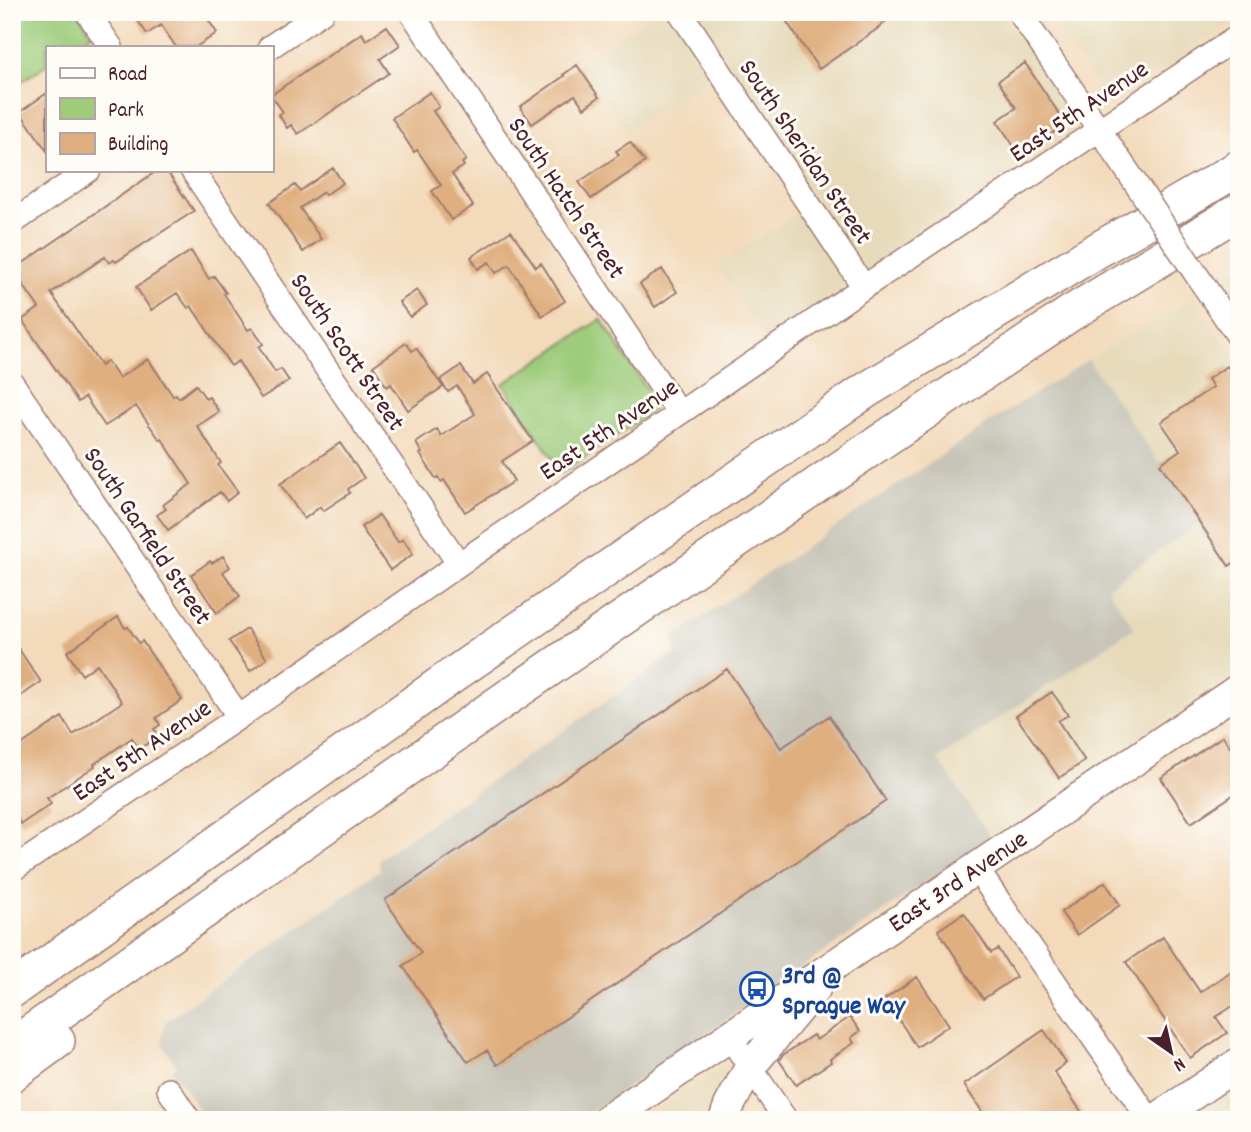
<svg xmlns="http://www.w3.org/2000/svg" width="1251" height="1132" font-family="Dekko,sans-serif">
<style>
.built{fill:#e6daba}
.industrial{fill:#c8c4b8}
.green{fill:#9ecc7b;stroke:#747653;stroke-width:2}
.building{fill:#e0af7f}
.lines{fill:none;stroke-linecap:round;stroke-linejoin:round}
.minor-casing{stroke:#9e7c73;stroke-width:26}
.major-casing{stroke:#9e7c73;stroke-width:33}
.highway-casing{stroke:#9e7c73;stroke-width:38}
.minor{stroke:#fff;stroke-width:23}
.major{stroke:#fff;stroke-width:30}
.highway{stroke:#fff;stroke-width:35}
.minor-bridge-casing{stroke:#9e7c73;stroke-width:26;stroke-linecap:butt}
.minor-bridge{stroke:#fff;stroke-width:23}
.labels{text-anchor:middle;stroke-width:6;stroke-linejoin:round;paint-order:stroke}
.street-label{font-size:26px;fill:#4a1f2b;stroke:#fdfcf7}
.transit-label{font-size:26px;font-weight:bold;fill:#164399;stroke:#fdfcf7;text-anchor:start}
</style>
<rect width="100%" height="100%" fill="#fdfcf7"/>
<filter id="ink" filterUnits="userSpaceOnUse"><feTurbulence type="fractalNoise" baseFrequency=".0143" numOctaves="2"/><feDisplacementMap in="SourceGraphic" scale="14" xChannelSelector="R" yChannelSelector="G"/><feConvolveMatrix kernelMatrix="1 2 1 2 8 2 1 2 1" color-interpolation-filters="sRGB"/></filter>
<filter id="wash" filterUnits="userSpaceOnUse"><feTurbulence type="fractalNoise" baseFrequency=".00686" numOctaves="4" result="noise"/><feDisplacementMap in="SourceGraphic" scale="28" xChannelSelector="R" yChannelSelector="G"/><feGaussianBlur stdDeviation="1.57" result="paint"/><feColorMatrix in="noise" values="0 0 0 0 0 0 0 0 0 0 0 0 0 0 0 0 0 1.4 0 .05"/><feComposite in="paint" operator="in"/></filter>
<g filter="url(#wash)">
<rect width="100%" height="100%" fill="#f3dabb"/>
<path class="built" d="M657,12H1000L1072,118L1073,125L1070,131L766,340L717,266L801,209L711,76L627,132L581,64Z
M1048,12H1239V17L1120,98L1114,100L1108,99L1104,95Z
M1239,266V337L1204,286L1224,273Z
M1193,298L1239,365V408L1159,463L1088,360Z
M1198,525L1227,567L1239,560V670L991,838L938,759L1133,629L1107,587Z
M724,1067L730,1072L731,1077L711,1120H643L718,1069Z
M146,1086L169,1120H93Z
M1239,1088V1120H1192Z"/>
<path class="industrial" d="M1088,360L1159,463L1239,408V560L1227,568L1197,525L1107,587L1134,628L938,759L991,838L579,1120H206L172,1070L177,1066L162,1044L165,1022L380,870L379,859L677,652L672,638L992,421Z"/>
<path class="green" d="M12,12H78L92,34L72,47H47V64L12,88Z
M601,319L653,399V411L562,473L503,384Z"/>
<g id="blocks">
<path class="building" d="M132,12H203L217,33L196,47H176L161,25L147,34Z
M780,12H881L886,21L880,27L819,69Z
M387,26L400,45L380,59L389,73L298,134L291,125L287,128L279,115L283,112L271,95L362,33L366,40Z
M1025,63L1066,124L1020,155L997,121L1016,108L998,81Z
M577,65L599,97L584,108L575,95L532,124L520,107L564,76L563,75Z
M430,92L439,107L433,111L466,160L462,163L464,166L452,174L473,206L451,220L432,191L441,185L417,150L414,152L392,118Z
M47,93V151L20,112Z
M630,142L645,162L591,199L579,182L619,155L616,151Z
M333,168L343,183L325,195L323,192L300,208L321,239L303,252L269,203L295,185L300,191Z
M158,170H166L194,211L116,262L114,260L109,263L105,257L51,293L101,366L107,361L119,378L148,359L173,396L176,394L179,398L196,385L206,399L209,397L219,412L197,426L221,463L218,465L238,492L227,501L220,492L168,530L157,515L166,509L163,505L191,484L162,439L160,440L136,406L105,426L85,397L78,402L22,320L39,308L13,270Z
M511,231L536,267L541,263L565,301L542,316L509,265L496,273L489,262L478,269L471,257Z
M191,251L209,279L214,276L226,293L224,294L248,330L252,328L263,344L259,347L275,372L281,369L289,381L261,398L238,361L231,366L191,306L188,308L177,293L151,310L136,287Z
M662,269L677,292L655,307L640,284Z
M417,290L427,305L410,317L399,302Z
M406,343L412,351L416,348L443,387L408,410L391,384L387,387L373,366Z
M461,366L473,384L487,374L533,441L502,461L514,481L465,512L444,480L441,482L438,477L436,479L420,454L422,453L416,443L437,429L441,436L475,414L457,386L448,392L440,380Z
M1227,366L1239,383V559L1229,566L1160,464L1180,450L1161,422L1213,387L1208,379Z
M340,443L364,478L348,489L350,493L323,511L320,507L304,519L280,484Z
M379,515L398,542L403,539L413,554L390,570L361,527Z
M223,556L230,567L223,572L240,596L217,613L191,575L210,561L212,563Z
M118,617L125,628L128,627L139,643L142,641L182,700L156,718L160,725L154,729L159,736L139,749L132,738L94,764L95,766L47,798L51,804L21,824L12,812V751L62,717L73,735L122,702L97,664L82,675L67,652Z
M247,629L267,659L250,671L229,641Z
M12,639L41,682L12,702Z
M727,669L781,748L829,716L886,801L497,1065L487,1050L468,1062L403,966L421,953L385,900Z
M1052,692L1068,715L1058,721L1085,761L1059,778L1016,716Z
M1223,736L1239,760V791L1191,823L1161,778Z
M1105,882L1120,905L1077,935L1061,912Z
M964,913L991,953L998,949L1016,977L983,999L938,930Z
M1163,937L1200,992L1239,966V1002L1216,1017L1227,1033L1190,1058L1126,962Z
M917,977L949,1025L917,1047L885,999Z
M850,1017L860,1031L851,1038L854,1043L830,1059L831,1062L796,1085L779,1060L783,1055L813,1035L816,1040Z
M1044,1030L1066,1063L1054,1072L1087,1120H988L964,1085Z"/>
</g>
</g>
<g filter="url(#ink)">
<use href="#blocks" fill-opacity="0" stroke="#9e7c73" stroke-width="2"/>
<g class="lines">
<g class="minor-casing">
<path id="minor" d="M87,12L111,47
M411,12L679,413
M680,12L864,287
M1019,12L1126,169
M270,47L322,12
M192,170L459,564
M12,223L89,170
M1204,286L1239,337
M12,383L239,717
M976,868L1150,1120
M12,870L239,717L459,564L864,287L1239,36
M729,1036L786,1120
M169,1090L189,1120"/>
</g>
<g class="major-casing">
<path id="major" d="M607,1120L1239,689
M724,1120L729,1106L750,1067L815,989
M1155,1120L1239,1063"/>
</g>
<g class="highway-casing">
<path id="highway" d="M12,990L463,668L865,391L1096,251L1239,168
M12,1046L498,704L824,480L1071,313L1239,211
M12,1074L57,1041"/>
</g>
<use href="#minor" class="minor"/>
<use href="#major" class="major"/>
<use href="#highway" class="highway"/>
<g class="minor-bridge-casing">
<path id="minor-bridge" d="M1126,169L1204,286"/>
</g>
<use href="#minor-bridge" class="minor-bridge"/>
</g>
</g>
<defs>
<g id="bus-ring" transform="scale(1.75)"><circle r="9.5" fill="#fdfcf7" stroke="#1a4fb4" stroke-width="1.5"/><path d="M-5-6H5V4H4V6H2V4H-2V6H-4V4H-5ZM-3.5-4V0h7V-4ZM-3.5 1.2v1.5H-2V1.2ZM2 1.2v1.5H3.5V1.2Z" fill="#1a4fb4"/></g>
</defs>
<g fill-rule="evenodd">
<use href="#bus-ring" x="757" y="989"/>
</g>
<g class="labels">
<g class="street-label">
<text transform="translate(1078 110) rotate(-34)" y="9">East 5th Avenue</text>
<text transform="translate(807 151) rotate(56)" y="9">South Sheridan Street</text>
<text transform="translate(568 197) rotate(56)" y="9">South Hatch Street</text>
<text transform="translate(349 351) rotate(56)" y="9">South Scott Street</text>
<text transform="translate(608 428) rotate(-34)" y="9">East 5th Avenue</text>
<text transform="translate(149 535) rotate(56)" y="9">South Garfield Street</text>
<text transform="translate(141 749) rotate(-34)" y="9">East 5th Avenue</text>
<text transform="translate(957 880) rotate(-34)" y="9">East 3rd Avenue</text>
</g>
<g class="transit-label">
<text x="782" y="983">3rd @<tspan x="782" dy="30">Sprague Way</tspan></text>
</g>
</g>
<rect width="1251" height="1132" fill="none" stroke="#fdfcf7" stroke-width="42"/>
<rect x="46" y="46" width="228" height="126" fill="#fdfcf7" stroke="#b5a4a5" stroke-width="2"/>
<rect x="60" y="68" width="35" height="10" fill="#ffffff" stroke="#b5a4a5" stroke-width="2"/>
<text x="108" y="80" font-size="21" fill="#4a1f2b">Road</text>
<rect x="60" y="98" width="35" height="21" fill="#9ecc7b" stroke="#b5a4a5" stroke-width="2"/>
<text x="108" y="116" font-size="21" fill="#4a1f2b">Park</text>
<rect x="60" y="133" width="35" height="21" fill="#e0af7f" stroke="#b5a4a5" stroke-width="2"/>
<text x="108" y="150" font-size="21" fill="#4a1f2b">Building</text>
<g transform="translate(1171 1052) rotate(146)" stroke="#fdfcf7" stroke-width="5" paint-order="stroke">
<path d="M0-5L12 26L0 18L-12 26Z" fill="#4a1f2b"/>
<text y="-10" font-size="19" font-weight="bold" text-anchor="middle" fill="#4a1f2b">N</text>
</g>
</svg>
